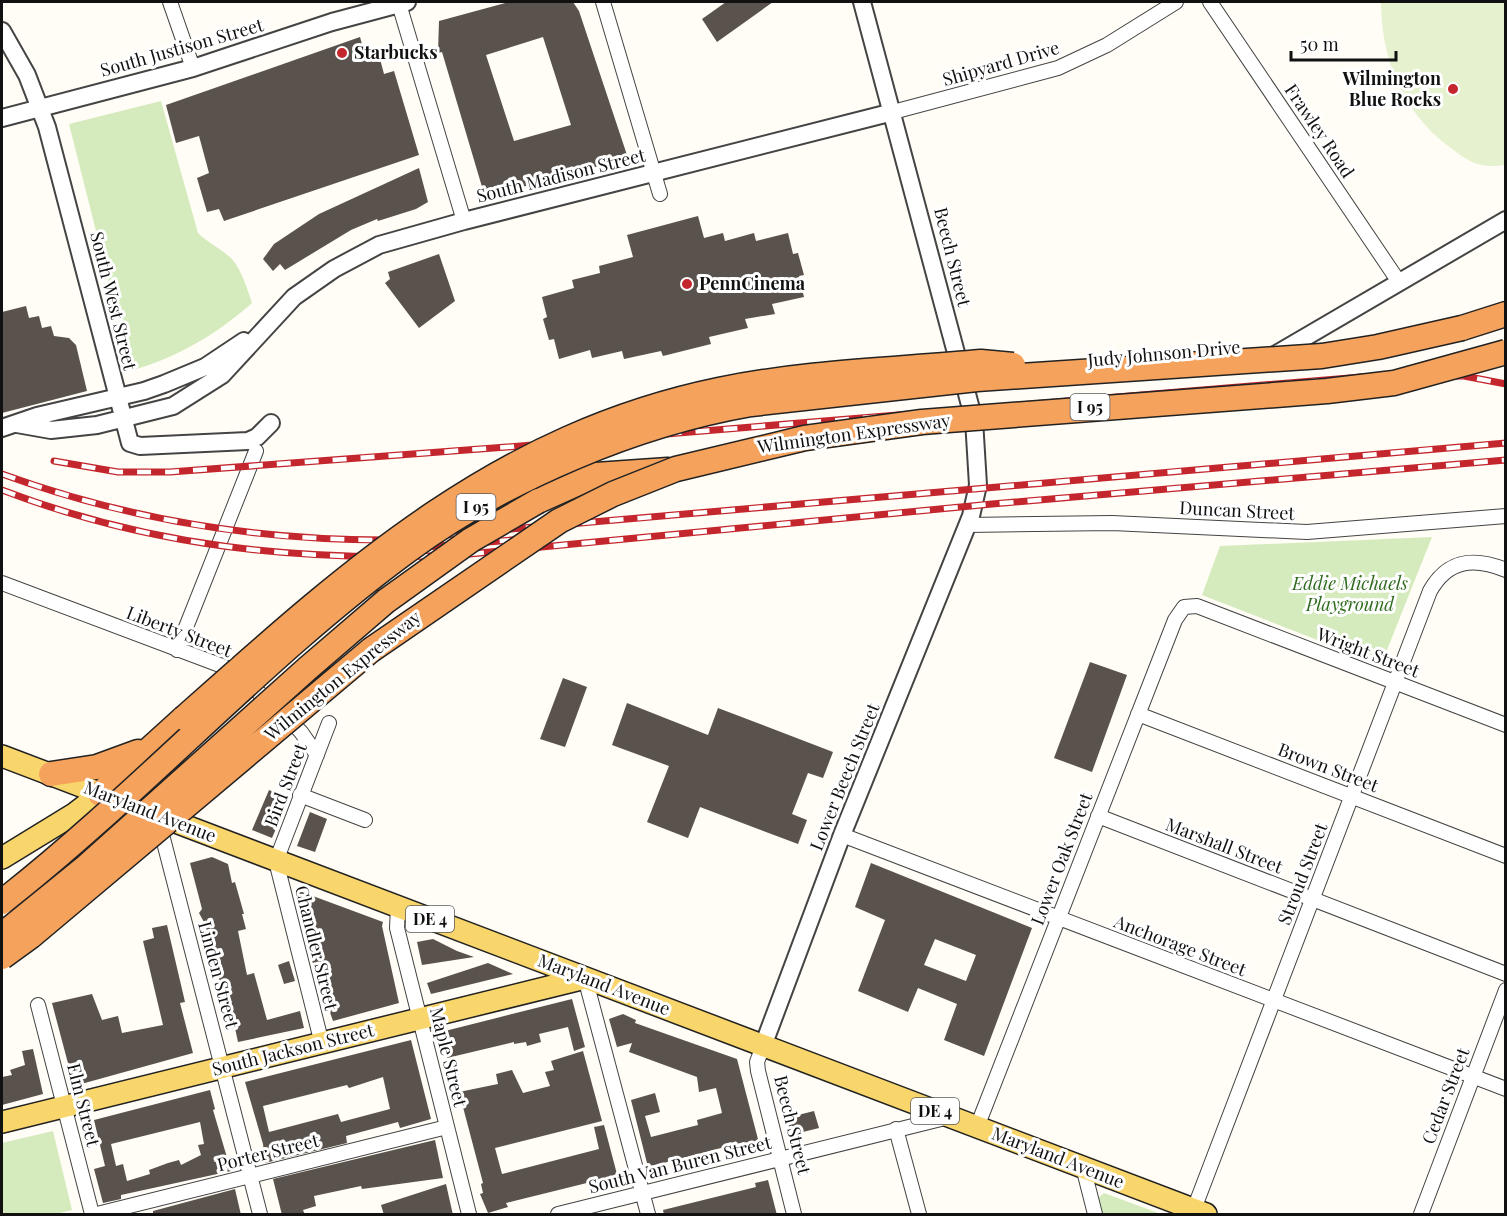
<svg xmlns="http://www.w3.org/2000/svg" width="1507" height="1216" font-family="'Playfair Display',serif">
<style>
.green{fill:#d5ebbd}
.pitch{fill:#e6f2cf}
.building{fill:#5a524d;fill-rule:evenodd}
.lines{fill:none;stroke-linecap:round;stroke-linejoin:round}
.minor-casing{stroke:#444;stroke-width:16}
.tertiary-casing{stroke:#444;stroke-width:20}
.primary-casing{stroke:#222;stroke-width:24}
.motorway-casing{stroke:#222;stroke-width:27}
.minor{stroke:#fff;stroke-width:14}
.tertiary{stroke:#fff;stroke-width:16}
.primary{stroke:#f9d66b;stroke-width:21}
.motorway{stroke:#f5a25d;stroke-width:24}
.rail-casing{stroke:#c4262e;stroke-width:7}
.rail{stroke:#fff;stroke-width:4.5;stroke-dasharray:14;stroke-linecap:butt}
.motorway-bridge-casing{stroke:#222;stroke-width:27;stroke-linecap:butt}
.motorway-bridge{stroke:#f5a25d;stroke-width:24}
.poi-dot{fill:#c4262e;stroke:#fff;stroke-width:2}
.labels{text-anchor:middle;stroke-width:6;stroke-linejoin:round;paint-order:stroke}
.shield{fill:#fff;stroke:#585858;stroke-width:1.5}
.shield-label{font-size:16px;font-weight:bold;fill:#111}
.street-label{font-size:18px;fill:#111;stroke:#fff}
.poi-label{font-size:18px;font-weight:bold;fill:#111;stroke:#fff;text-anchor:start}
.park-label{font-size:18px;font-style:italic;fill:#2f6b1f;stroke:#fff}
</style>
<rect width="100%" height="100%" fill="#fffdf5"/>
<path class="green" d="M161,101L198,233C208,243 222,249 232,259C242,271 247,288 252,303C217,334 178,357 133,370L130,366L69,124Z
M1432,537L1381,665L1202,595L1220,546Z
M53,1131L72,1210L56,1214H2V1143Z
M1104,1193L1161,1214H1101L1097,1199Z"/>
<path class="pitch" d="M1381,2H1505V165C1479,169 1469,162 1448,146C1402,111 1381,57 1381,2Z"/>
<path class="building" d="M509,2H573L579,11L628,158L485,197L442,52L438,53L439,21ZM543,37L571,125L514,141L486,55Z
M726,2H773L717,42L702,19Z
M360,37L365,55H372L374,60L380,59L384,74L394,71L419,155L224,221L219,209L207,212L197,178L209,173L199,136L176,143L166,105Z
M419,168L428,202L416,209L378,221L377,219L351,230L285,270L280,264L273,271L263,259L274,244L319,214Z
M698,216L704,238L723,233L725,241L754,233L756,241L788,233L793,254L798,253L804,275L799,276L804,297L772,304L775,314L745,319L748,328L709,337L711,344L663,356L661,351L624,359L622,351L592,358L590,350L559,359L554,339L549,340L543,319L547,317L542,297L574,288L572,280L600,273L599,266L633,257L627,235Z
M439,254L455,301L419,328L385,283L390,279L388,272Z
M26,306L29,318L39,316L42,328L51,326L54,336L69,338L76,345L87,391L2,413V312Z
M1090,662L1127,675L1092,772L1054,758Z
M563,678L587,687L565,747L540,739Z
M627,703L708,735L718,708L833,752L823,778L808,773L792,814L807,820L798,844L700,807L688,838L647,822L669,766L612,745Z
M269,790L289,798L272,838L252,830Z
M310,812L327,819L315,852L297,846Z
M212,857L228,864L232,883L235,882L244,914H242L246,929L238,931L247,975L254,973L267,1020L300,1011L304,1028L238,1042L235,1028L232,1029L205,924L199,913L202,909L190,863Z
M871,863L1032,928L984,1056L944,1040L957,1004L918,988L908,1012L858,991L885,920L855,907ZM935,939L976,955L966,981L924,965Z
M294,889L383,922L382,926L399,1003L333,1021L307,946Z
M167,925L185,1002L180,1003L193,1053L74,1086L52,1003L92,994L102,1020L118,1016L122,1033L163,1025L143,941L154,938L152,928Z
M433,939L457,951L474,957L422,965L417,942Z
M289,961L295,981L284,984L278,965Z
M488,963L513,974L431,994L427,983Z
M572,999L585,1047L574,1051L568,1027L539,1034L541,1042L527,1046L526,1042L514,1044V1042L447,1058L441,1032Z
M623,1014L636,1020L635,1023L737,1059L759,1143L745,1148L744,1142L648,1167L631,1100L655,1093L660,1112L645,1116L651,1137L698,1125L697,1120L722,1113L716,1088L699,1092L697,1077L629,1052L632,1043L617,1047L609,1019Z
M411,1040L431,1119L400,1128L398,1122L346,1136L347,1143L265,1163L263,1144L245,1082ZM383,1077L390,1109L341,1122L338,1114L269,1132L263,1106L347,1085L349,1088Z
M33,1049L43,1094L2,1105V1077L12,1075L10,1070L25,1065L22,1051Z
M583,1051L602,1121L495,1148L502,1174L599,1149L594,1127L604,1125L618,1178L608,1181L607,1178L506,1203L508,1207L488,1213L480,1194L483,1193L481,1184L483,1183L459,1092L498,1084L496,1074L512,1070L523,1093L550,1086L545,1072L554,1070L551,1061Z
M210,1090L215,1109L213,1110L231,1171L121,1195V1199L103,1203L94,1169L105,1166L94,1120ZM200,1122L204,1144L198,1145L201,1155L181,1165L179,1160L168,1163L149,1170L150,1174L127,1181L123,1164L116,1166L111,1144Z
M814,1111L819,1128L791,1135L786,1118Z
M435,1140L443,1178L362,1189L361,1186L314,1196L316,1206L303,1210L305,1215H282L273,1179Z
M768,1180L777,1215H664L663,1210L756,1187L755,1183Z
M446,1184L453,1215H384L381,1205Z
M235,1189L241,1215H153V1211Z"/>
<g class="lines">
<g class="minor-casing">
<path id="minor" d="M170,2L193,68
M603,2L660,194
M1210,2L1399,282
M399,4L464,221
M893,112L1058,68L1107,45L1176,2
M967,525L1112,523L1307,532L1506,516
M2,583L225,667L275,705L301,732L317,755
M177,650L256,451
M1138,714L1506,856
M300,795L365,820
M1098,816L1506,974
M159,823L260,1214
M842,835L1506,1089
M398,907L397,928L469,1214
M585,978L648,1214
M38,1005L92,1214
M322,1044L276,861L329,723
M763,1046L757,1062L758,1071L794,1214
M977,1127L1175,620L1184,607L1197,606L1506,725
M896,1129L919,1214
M1083,1167L1095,1214
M1194,1209L1430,591C1448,559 1474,557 1506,570
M97,1214L447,1127
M558,1214L949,1117
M1421,1214L1506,990"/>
</g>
<g class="tertiary-casing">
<path id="tertiary" d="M2,31L27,75L47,127L130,443L140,446L248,441L257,437L271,423
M2,118L193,68L332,22L407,2
M1273,356L1506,220
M17,424L51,430L97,425L173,406L222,375L294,297L334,269L379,245L464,221L893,112
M2,428L37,416L144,391L164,384L205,367L244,341
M763,1046L842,835L971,516L978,485L974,420L862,2"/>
</g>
<g class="primary-casing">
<path id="primary" d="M2,756L1206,1214
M2,858L74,814L100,794
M2,1122L585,978"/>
</g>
<g class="motorway-casing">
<path id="motorway" d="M1462,328L1506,314
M538,501L596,475L668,470
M51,774L97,767L138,752
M100,794L184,718"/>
</g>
<use href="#minor" class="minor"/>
<use href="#tertiary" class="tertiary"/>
<use href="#primary" class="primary"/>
<use href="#motorway" class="motorway"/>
<g class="rail-casing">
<path id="rail" d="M54,461L118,472H170L507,447L1374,376H1464L1506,384
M2,474C126,519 253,540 385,540L1506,443
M2,490C151,547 300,562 459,555L992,504L1506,460
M388,550L525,539"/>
</g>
<use href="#rail" class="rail"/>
<g class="motorway-bridge-casing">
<path id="motorway-bridge" d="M184,718C348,572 497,436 719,390C805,372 894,370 981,362L1013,365
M2,902C144,791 265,654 411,548C506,479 635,424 751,404L977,379L1322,356L1378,347L1462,328
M2,935L87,866L308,668L386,601L471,540L538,501
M2,957L31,936L371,650L559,521L613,494L676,469L805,438L922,422L1327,391L1394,383L1506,352"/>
</g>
<use href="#motorway-bridge" class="motorway-bridge"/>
</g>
<g class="poi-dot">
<circle cx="342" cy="53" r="6"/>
<circle cx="1453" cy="89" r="6"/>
<circle cx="687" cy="284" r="6"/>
</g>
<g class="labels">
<g class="shield">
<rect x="1070.5" y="394" width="39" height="26" rx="4.5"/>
<rect x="456.5" y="494" width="39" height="26" rx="4.5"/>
<rect x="406" y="906" width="48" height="26" rx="4.5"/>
<rect x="911" y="1098" width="48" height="26" rx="4.5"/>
</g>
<g class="shield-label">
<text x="1090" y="413">I 95</text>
<text x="476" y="513">I 95</text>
<text x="430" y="925">DE 4</text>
<text x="935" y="1117">DE 4</text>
</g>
<g class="street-label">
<text transform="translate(182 48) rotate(-16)" y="6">South Justison Street</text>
<text transform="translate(1001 64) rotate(-16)" y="6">Shipyard Drive</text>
<text transform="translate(1319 131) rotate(56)" y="6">Frawley Road</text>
<text transform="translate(561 176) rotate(-14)" y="6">South Madison Street</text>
<text transform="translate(952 257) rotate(76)" y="6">Beech Street</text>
<text transform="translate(113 301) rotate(76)" y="6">South West Street</text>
<text transform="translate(1164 354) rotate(-5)" y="6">Judy Johnson Drive</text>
<text transform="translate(854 434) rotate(-8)" y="6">Wilmington Expressway</text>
<text transform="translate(1237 511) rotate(3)" y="6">Duncan Street</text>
<text transform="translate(179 632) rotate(21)" y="6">Liberty Street</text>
<text transform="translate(1368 653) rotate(21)" y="6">Wright Street</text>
<text transform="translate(343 676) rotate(-39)" y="6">Wilmington Expressway</text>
<text transform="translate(1328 768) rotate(21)" y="6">Brown Street</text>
<text transform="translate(845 777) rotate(-68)" y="6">Lower Beech Street</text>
<text transform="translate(286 785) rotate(-69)" y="6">Bird Street</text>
<text transform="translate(150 812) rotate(21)" y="6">Maryland Avenue</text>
<text transform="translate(1224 846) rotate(21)" y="6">Marshall Street</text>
<text transform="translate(1062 859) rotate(-69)" y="6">Lower Oak Street</text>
<text transform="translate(1303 874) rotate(-69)" y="6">Stroud Street</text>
<text transform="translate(1180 946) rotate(21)" y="6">Anchorage Street</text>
<text transform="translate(316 948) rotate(76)" y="6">Chandler Street</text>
<text transform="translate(218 975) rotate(75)" y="6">Linden Street</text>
<text transform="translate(604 985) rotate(21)" y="6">Maryland Avenue</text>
<text transform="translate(293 1050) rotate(-14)" y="6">South Jackson Street</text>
<text transform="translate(448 1057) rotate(76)" y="6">Maple Street</text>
<text transform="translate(1446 1096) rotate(-69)" y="6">Cedar Street</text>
<text transform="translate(83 1105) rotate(76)" y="6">Elm Street</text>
<text transform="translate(792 1125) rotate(76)" y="6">Beech Street</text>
<text transform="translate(268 1153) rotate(-14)" y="6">Porter Street</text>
<text transform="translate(1058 1158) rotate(21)" y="6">Maryland Avenue</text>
<text transform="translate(680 1165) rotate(-14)" y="6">South Van Buren Street</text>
</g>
<g class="poi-label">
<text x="354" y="59">Starbucks</text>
<text x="1441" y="85" text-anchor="end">Wilmington<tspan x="1441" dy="21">Blue Rocks</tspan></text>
<text x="699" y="290">PennCinema</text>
</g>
<g class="park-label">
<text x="1350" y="590">Eddie Michaels<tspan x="1350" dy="21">Playground</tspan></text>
</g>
</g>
<rect width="1507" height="1216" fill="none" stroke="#111111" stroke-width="6"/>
<path d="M1291 51v9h105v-9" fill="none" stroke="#111111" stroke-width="3"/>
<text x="1300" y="51" font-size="18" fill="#111111" stroke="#ffffff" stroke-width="4.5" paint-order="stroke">50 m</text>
</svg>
